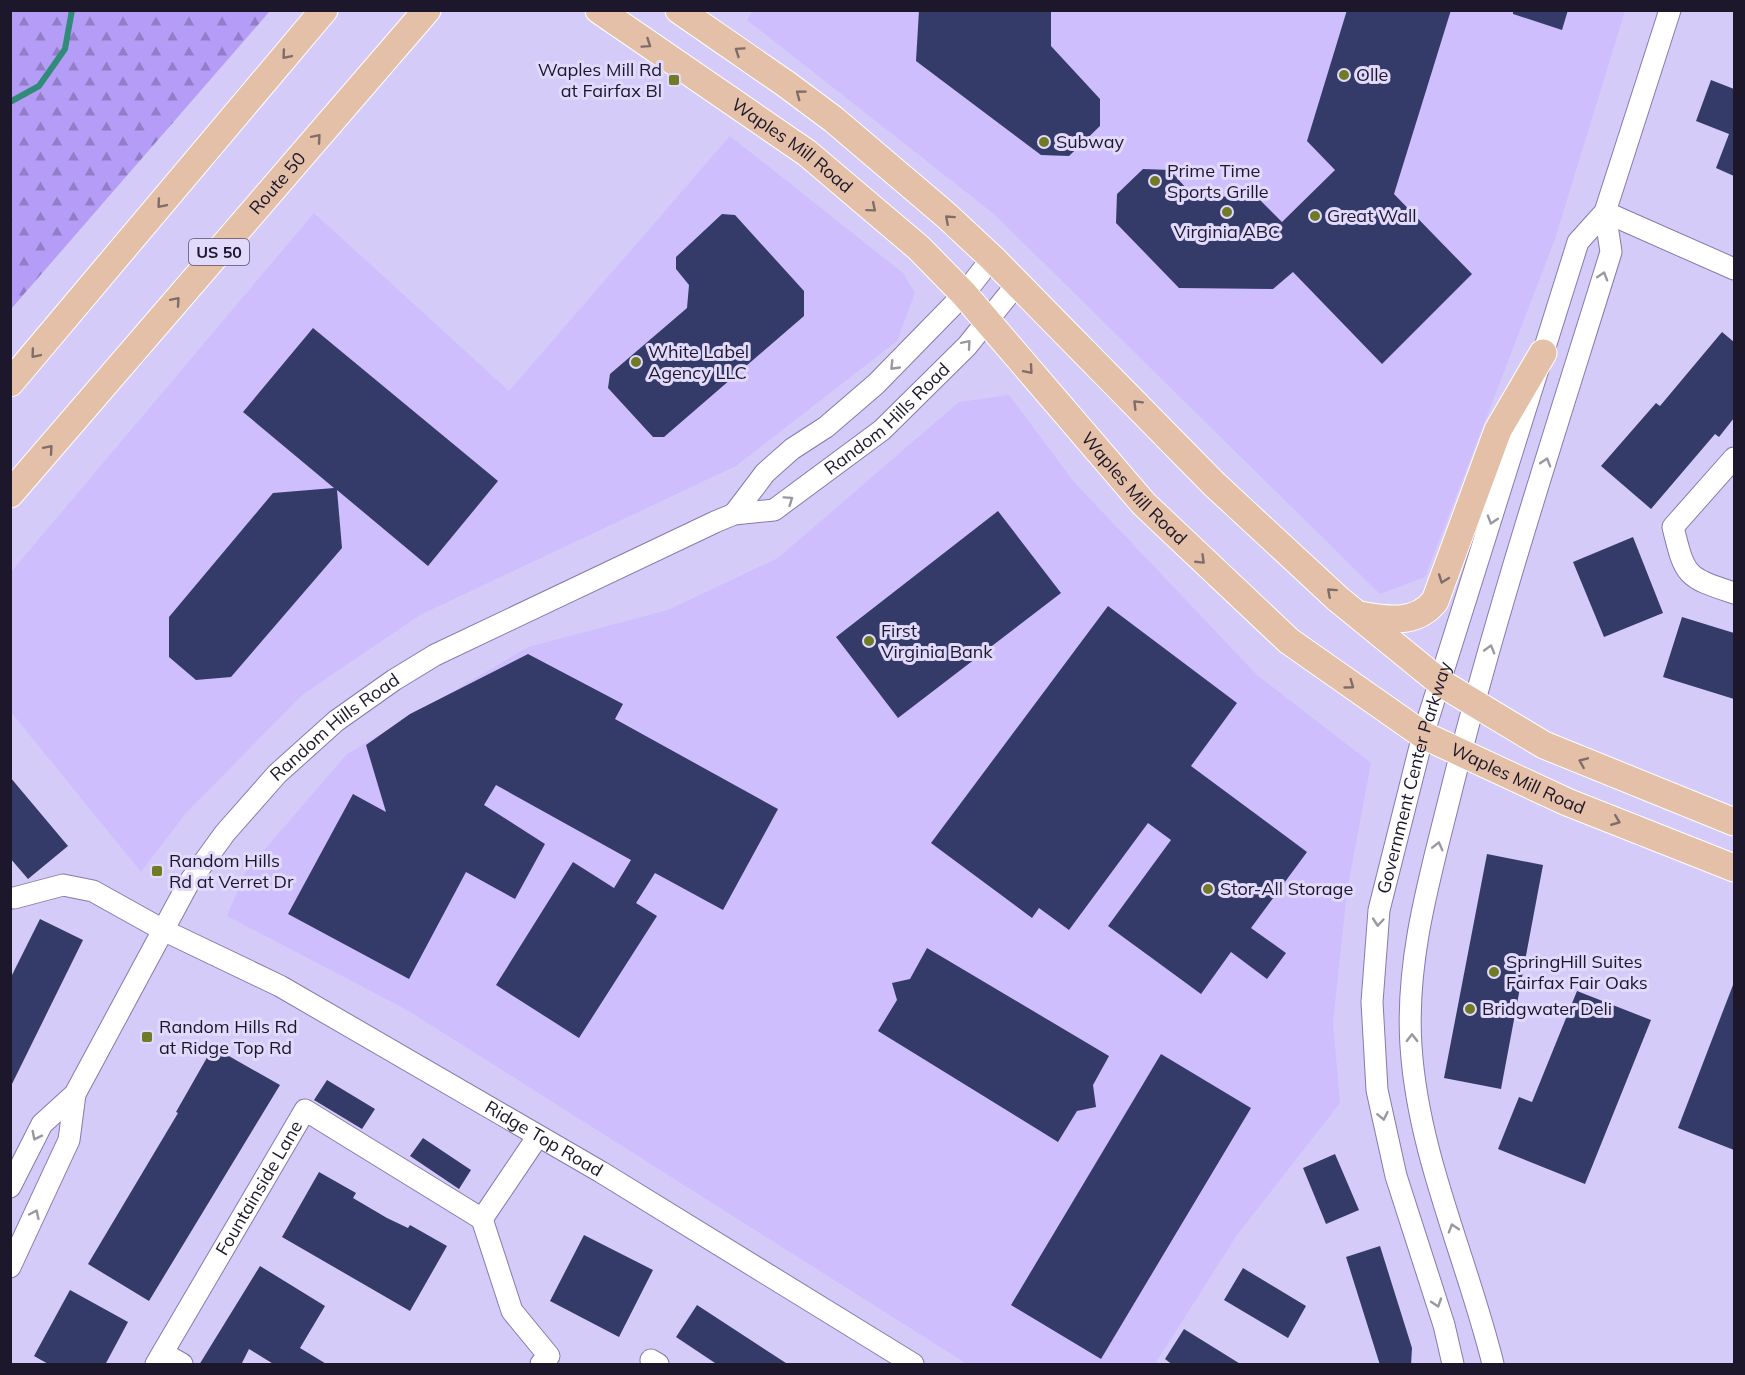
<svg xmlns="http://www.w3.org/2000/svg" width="1745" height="1375" font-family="Mulish,sans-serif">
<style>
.built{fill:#cebefd}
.forest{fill:url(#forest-firs)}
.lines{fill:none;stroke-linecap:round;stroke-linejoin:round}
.stream{stroke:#308c78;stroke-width:6}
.building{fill:#353b69}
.minor-casing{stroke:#877aad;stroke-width:23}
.major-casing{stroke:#fff;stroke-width:29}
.minor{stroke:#fff;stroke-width:21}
.major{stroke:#e3c0a7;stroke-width:27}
.oneway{stroke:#806c69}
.oneway2{stroke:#9997a0}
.poi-dot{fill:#717b26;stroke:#e1dafc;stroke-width:2}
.labels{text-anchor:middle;stroke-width:6;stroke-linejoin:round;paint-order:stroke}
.shield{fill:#e1dafc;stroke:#57526a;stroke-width:1.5}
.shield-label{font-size:16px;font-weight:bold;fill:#1c172b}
.poi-label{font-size:18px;fill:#1c172b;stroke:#e1dafc;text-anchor:start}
.street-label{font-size:18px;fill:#1c172b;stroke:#e1dafc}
</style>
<defs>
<pattern id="forest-firs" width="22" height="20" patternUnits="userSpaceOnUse" patternTransform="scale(1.5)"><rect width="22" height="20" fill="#b59cf7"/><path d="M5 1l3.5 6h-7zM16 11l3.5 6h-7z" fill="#927ec8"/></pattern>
</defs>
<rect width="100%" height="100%" fill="#d5cbf8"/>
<path class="built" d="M753,10L1625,11L1555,239L1425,577L1380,594L994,214L747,20Z
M730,136L903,273L915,293L897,341L736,466L420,615L302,695L186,813L141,872L11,712V572L314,213L509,391Z
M1009,395L1074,482L1257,675L1371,763L1347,891L1333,1023L1340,1103L1237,1235L1155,1364H967L407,1010L227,916L246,871L347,754L528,647L668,610L778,558L959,402Z"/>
<path class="forest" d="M11,10L270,11L11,309L10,11Z"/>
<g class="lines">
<path class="stream" d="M10,102L39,86L65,49L72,10"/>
</g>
<path class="building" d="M919,10H1051V46L1100,99V126L1069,156L1041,155L916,61Z
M1347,10H1451L1394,194L1472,274L1382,364L1293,272L1273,289L1179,288L1116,223L1117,194L1143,169L1170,170L1193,196L1257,197L1282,222L1335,170L1307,141Z
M1513,10H1568L1562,30L1513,14Z
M1711,80L1734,89V176L1716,168L1729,134L1696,121Z
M722,214L735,215L804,291V316L664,437H653L608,388L610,374L687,308L689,285L676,269V257Z
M313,328L498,481L428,566L337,490L342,548L231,677L196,680L169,657V617L273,493L334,488L243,412Z
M1722,332L1734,342V418L1719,437L1715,434L1651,509L1601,466L1656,403L1660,406Z
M998,511L1061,593L898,718L836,637Z
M1633,537L1663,613L1604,637L1573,562Z
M1108,606L1237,703L1191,766L1307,852L1251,928L1286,953L1267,979L1231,952L1201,994L1108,926L1171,840L1148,823L1069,930L1039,908L1032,918L931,843Z
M1682,617L1734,633V699L1663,677Z
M528,654L623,704L615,719L778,809L723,910L655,873L636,903L657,916L579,1038L496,985L573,862L614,888L631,860L496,785L484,805L545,844L515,899L466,872L409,979L288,914L353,794L386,812L366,745L410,714Z
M10,777L68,846L28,879L10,858Z
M1487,854L1543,865L1501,1089L1444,1078Z
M40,919L83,940L10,1088V979Z
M927,948L1109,1056L1093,1085L1096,1107L1077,1111L1058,1142L878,1031L897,1000L892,983L910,979Z
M1733,985L1734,986V1150L1678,1128Z
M1577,991L1651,1020L1585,1184L1498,1149L1519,1097L1532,1102Z
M213,1047L280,1085L149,1301L88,1264L178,1113L176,1112Z
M1161,1054L1251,1108L1101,1359L1011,1305Z
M327,1080L375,1109L362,1129L314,1100Z
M423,1138L471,1170L459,1189L410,1156Z
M1335,1154L1359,1210L1326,1224L1303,1168Z
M319,1172L356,1193L353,1198L387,1218L408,1228L410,1225L447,1246L410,1311L282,1237Z
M584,1235L653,1270L619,1337L550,1301Z
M1380,1246L1412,1348L1411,1365H1380L1346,1257Z
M260,1266L325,1306L300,1348L328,1365H275L249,1349L241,1365H199Z
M1243,1268L1306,1306L1288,1338L1224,1300Z
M70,1290L128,1322L105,1365H50L34,1356Z
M697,1305L789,1365H718L676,1337Z
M1184,1329L1242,1365H1173L1165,1359Z"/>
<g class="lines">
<g class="minor-casing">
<g id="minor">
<path d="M1605,212L1734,269"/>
<path d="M1734,458L1673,527C1685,577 1686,577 1734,593"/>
<path d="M734,514L765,473L792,449L826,427L876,384L964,294L992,258"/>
<path id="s1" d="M14,898L63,885L93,891L163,930L280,986L601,1172L913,1364"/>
<path id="s2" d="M10,1187L42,1124L75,1094L188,884L225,833L277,774L336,721L394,680L435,655L715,522L734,514L774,510L882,430L967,346L1017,284"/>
<path d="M482,1219L538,1136"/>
<path d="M10,1267L69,1140L75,1094"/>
<path d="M163,1353L182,1364"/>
<path d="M651,1360L658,1364"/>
<path id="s3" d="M156,1364L305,1110L482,1219L512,1311L549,1356L541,1364"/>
<path id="s4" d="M1453,1364L1444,1325L1396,1176L1377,1090L1372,1002L1379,910L1423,735L1578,242L1605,212L1670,10"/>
<path d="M1493,1364C1467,1258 1418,1156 1411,1046C1405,957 1432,870 1453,784C1498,605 1556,429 1611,252L1605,212"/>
</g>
</g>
<g class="major-casing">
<g id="major">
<path id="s5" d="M599,10L807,153L919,248L964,294L1144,504L1289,641L1423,735L1567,802L1734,868"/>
<path d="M679,10L786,84L833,119L947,216L992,258L1214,484L1338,599L1441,683L1544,745L1734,822"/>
<path d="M10,383L324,10"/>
<path id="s6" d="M10,494L427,10"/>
<path d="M1360,615C1387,620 1416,625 1435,601L1498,430L1543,353"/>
</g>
</g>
<use href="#minor" class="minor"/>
<use href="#major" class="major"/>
</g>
<defs><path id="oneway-chevron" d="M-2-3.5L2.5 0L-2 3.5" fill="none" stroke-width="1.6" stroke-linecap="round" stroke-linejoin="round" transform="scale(1.5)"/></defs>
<g class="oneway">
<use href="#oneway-chevron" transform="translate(647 44) rotate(34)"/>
<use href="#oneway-chevron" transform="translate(739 51) rotate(-146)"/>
<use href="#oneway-chevron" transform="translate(286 55) rotate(130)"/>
<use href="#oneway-chevron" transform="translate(800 94) rotate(-143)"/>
<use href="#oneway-chevron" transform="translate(317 138) rotate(-49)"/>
<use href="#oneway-chevron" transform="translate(161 204) rotate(130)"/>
<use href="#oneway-chevron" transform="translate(872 208) rotate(40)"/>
<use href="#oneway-chevron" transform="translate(949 219) rotate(-138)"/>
<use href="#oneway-chevron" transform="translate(176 301) rotate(-49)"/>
<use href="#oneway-chevron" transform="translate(35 354) rotate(130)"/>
<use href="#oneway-chevron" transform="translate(1029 370) rotate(49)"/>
<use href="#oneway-chevron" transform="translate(1137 404) rotate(-135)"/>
<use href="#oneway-chevron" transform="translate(49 449) rotate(-49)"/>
<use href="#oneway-chevron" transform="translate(1201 560) rotate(44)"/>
<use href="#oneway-chevron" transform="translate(1443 579) rotate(110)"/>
<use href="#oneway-chevron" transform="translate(1331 592) rotate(-138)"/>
<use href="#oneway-chevron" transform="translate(1350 685) rotate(36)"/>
<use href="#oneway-chevron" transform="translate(1583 762) rotate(-157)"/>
<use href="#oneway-chevron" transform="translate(1616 821) rotate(22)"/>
</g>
<g class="oneway2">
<use href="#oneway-chevron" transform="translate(1603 276) rotate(-73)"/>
<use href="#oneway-chevron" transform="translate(967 344) rotate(-49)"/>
<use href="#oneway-chevron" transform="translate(894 366) rotate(134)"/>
<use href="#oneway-chevron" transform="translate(1546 462) rotate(-73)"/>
<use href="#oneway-chevron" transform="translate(789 500) rotate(-35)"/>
<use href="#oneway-chevron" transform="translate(1492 520) rotate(107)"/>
<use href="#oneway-chevron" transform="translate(1490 649) rotate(-74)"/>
<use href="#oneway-chevron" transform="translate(1438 846) rotate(-76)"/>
<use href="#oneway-chevron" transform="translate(1378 922) rotate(95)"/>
<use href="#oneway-chevron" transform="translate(1412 1038) rotate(-90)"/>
<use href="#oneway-chevron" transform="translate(1383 1116) rotate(78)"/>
<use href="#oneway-chevron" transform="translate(36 1136) rotate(117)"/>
<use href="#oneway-chevron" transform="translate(35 1214) rotate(-65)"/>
<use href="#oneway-chevron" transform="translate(1453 1228) rotate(-107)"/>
<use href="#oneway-chevron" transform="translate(1437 1303) rotate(72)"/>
</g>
<g class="poi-dot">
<circle cx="1344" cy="75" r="6"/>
<rect x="668" y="74" width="12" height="12" rx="3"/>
<circle cx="1044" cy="142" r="6"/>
<circle cx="1155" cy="181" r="6"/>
<circle cx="1227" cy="212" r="6"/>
<circle cx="1315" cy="216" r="6"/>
<circle cx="636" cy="362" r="6"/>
<circle cx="869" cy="641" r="6"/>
<rect x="151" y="865" width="12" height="12" rx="3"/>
<circle cx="1208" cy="889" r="6"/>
<circle cx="1494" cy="972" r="6"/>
<circle cx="1470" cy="1009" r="6"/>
<rect x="141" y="1031" width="12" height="12" rx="3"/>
</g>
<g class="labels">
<rect class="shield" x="189" y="239" width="60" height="26" rx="4.5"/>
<g class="shield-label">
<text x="219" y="258">US 50</text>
</g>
<g class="poi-label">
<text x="662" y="76" text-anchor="end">Waples Mill Rd<tspan x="662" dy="21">at Fairfax Bl</tspan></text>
<text x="1356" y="81">Olle</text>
<text x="1056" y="148">Subway</text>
<text x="1167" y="177">Prime Time<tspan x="1167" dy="21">Sports Grille</tspan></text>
<text x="1327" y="222">Great Wall</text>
<text x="1227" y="238" text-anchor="middle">Virginia ABC</text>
<text x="648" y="358">White Label<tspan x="648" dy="21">Agency LLC</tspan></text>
<text x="881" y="637">First<tspan x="881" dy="21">Virginia Bank</tspan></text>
<text x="169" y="867">Random Hills<tspan x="169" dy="21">Rd at Verret Dr</tspan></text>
<text x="1220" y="895">Stor-All Storage</text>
<text x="1506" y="968">SpringHill Suites<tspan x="1506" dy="21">Fairfax Fair Oaks</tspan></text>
<text x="1482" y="1015">Bridgwater Deli</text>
<text x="159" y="1033">Random Hills Rd<tspan x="159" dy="21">at Ridge Top Rd</tspan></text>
</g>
<g class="street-label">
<text dy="6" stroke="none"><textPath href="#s5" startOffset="236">Waples Mill Road</textPath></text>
<text dy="6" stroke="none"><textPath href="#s6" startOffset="410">Route 50</textPath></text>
<text dy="6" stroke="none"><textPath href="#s2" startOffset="1210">Random Hills Road</textPath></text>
<text dy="6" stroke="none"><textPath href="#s5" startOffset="722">Waples Mill Road</textPath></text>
<text dy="6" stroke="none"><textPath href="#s2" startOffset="570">Random Hills Road</textPath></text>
<text dy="6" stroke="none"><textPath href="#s5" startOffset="1208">Waples Mill Road</textPath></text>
<text dy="6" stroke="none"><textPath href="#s4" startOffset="602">Government Center Parkway</textPath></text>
<text dy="6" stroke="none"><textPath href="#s1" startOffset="596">Ridge Top Road</textPath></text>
<text dy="6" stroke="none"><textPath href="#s3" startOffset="204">Fountainside Lane</textPath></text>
</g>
</g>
<rect width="1745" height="1375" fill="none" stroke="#1c172b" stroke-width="24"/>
</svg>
